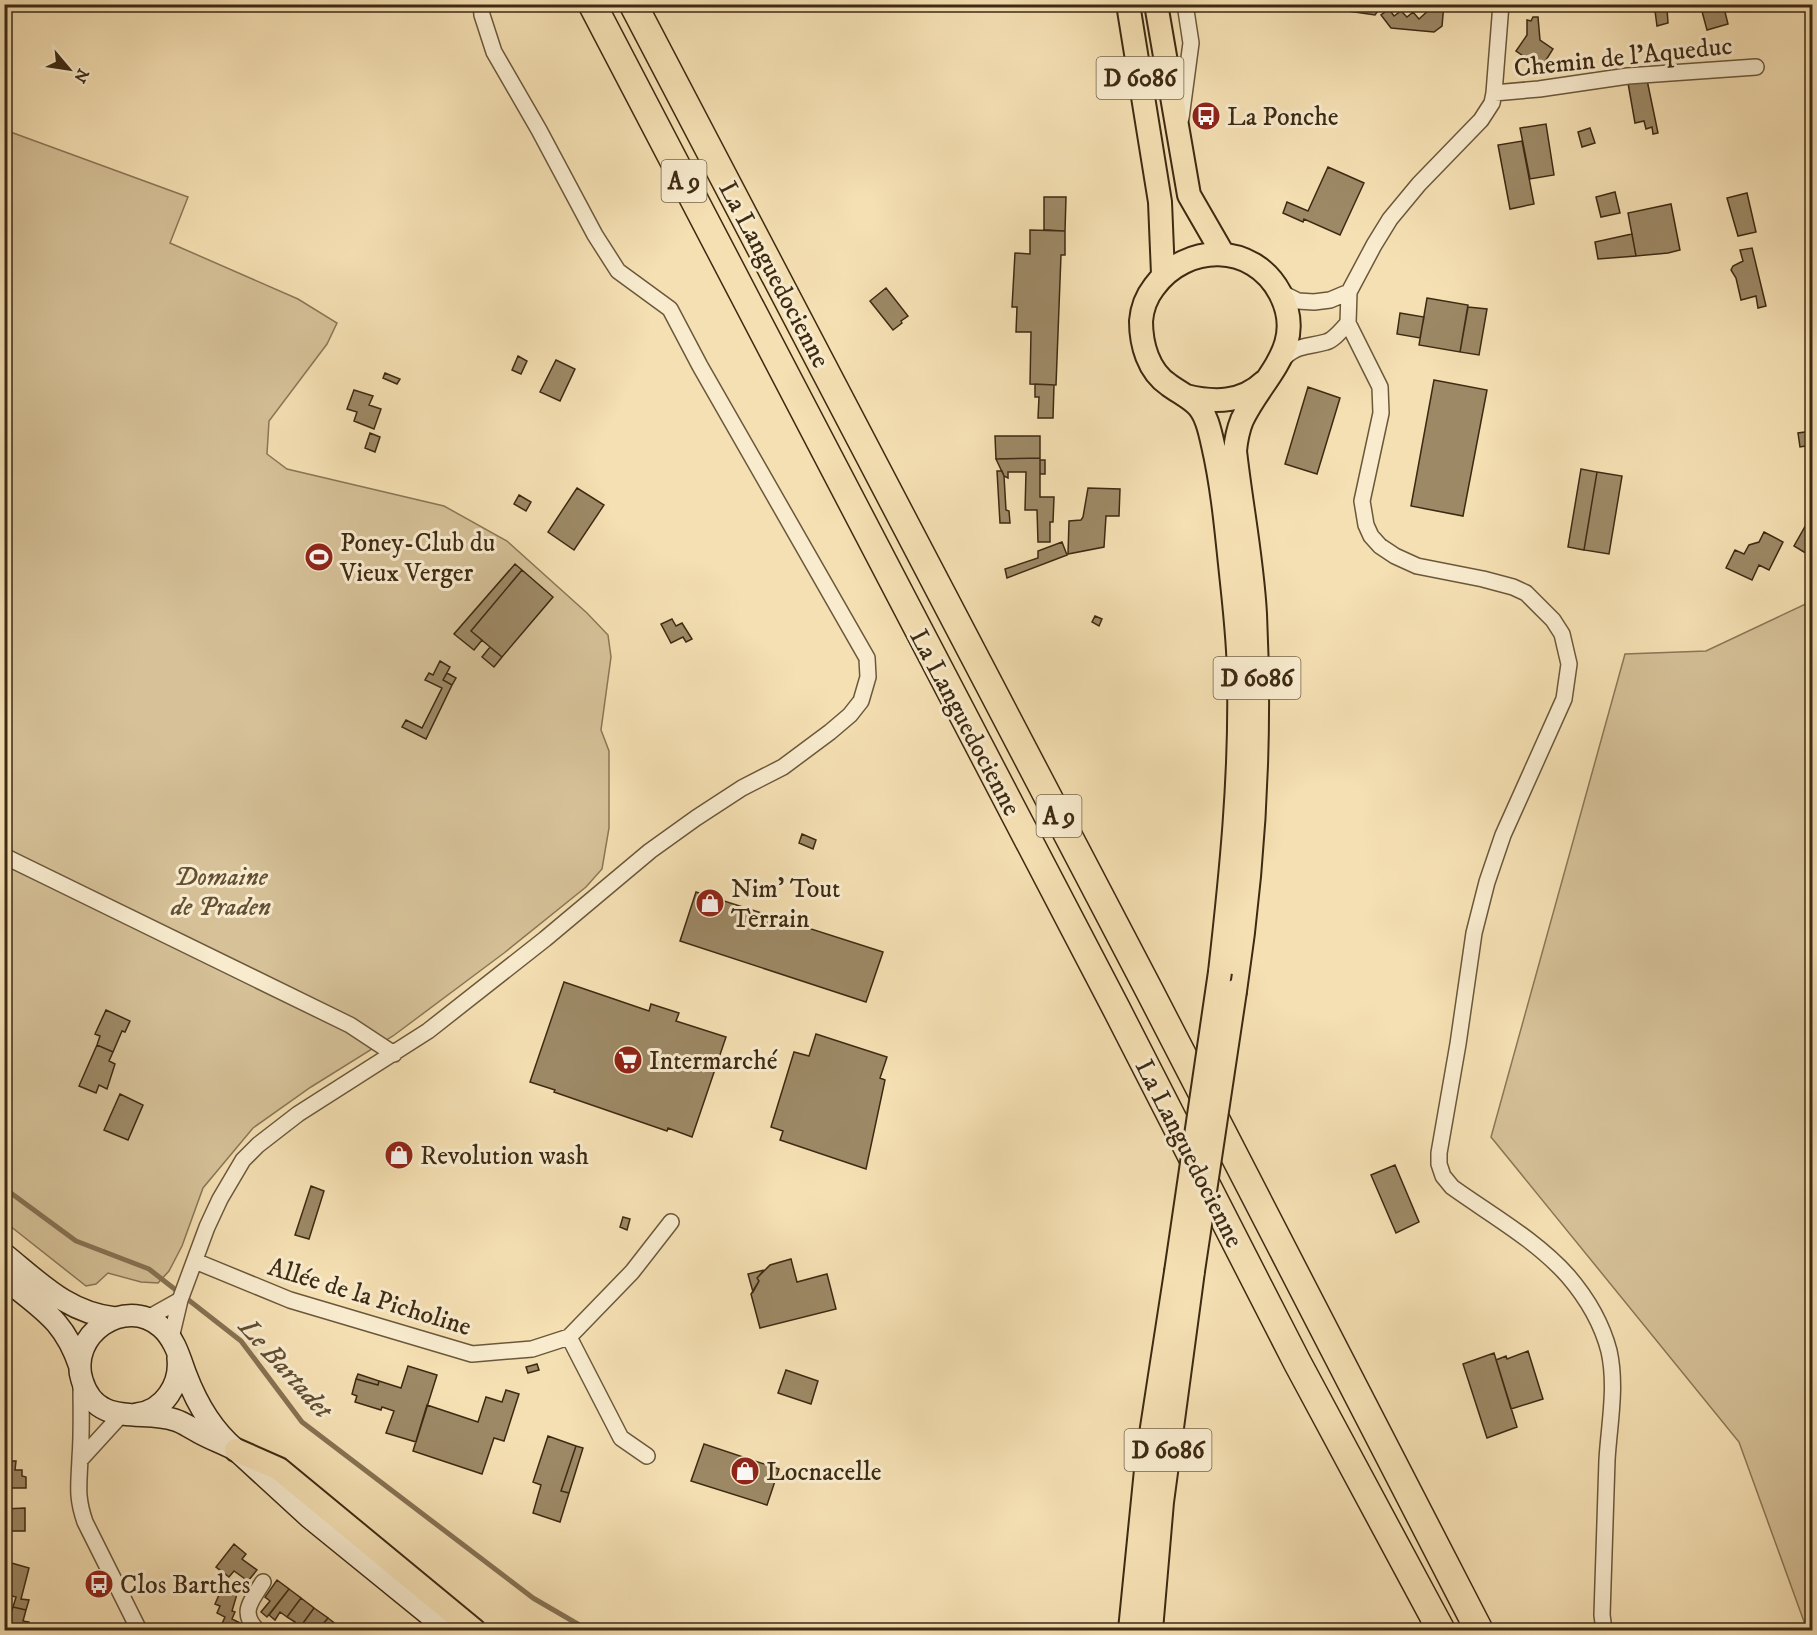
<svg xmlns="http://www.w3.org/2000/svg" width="1817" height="1635" font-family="'IM FELL DW Pica',serif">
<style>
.green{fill:#d6c198;stroke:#8a7656;stroke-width:1.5}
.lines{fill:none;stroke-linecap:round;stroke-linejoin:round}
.stream{stroke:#867253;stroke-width:5}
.building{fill:#9d8966;stroke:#3d2a13;stroke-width:1.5}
.minor-casing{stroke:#6b583b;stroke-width:18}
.secondary-casing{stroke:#3d2a13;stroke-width:24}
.primary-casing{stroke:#3d2a13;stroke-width:26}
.motorway-casing{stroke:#3d2a13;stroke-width:30}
.minor{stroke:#f8ebce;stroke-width:15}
.secondary{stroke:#f8ebce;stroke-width:21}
.primary{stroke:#f5e0b3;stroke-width:22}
.motorway{stroke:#f5e0b3;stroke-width:27}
.primary-bridge-casing{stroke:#3d2a13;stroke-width:26;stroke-linecap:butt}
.primary-bridge{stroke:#f5e0b3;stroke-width:22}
.labels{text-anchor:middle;stroke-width:6;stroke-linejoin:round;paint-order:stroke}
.shield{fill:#f8ebce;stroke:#75644b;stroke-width:1.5}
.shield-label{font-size:24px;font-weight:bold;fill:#3d2a13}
.street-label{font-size:26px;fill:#3d2a13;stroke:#f8ebce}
.poi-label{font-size:26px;fill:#3d2a13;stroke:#f8ebce;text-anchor:start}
.park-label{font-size:26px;font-style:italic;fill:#635034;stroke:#f8ebce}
.water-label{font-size:27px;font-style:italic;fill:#614e33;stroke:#f8ebce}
</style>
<rect width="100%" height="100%" fill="#f5e0b3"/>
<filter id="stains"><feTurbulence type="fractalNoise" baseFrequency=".00333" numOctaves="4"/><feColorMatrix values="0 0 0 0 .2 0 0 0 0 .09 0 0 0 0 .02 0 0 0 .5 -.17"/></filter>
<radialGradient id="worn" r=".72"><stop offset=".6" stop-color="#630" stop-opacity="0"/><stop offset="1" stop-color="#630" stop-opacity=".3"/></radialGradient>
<path class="green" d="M5,130L188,197L170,243L298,299L337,323L327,344L269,421L267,454L287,469L444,506L507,541L587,613L608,635L611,657L601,730L609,751V828L602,869L586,887L504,953L393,1036L311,1087L253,1128L203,1188L182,1246L169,1271L158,1283L141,1282L108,1273L96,1284L86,1286L5,1222Z
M1812,601V1630H1807L1739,1442L1491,1137L1625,654L1706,651Z"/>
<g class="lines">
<path class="stream" d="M4,1188L76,1241L149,1269L241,1341L302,1422L533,1598L588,1630"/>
</g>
<path class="building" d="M1299,4H1383L1375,15Z
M1429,4H1444L1442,26L1434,32L1391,28L1381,15L1389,9L1394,16L1401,11L1407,17L1413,12L1419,19L1431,8Z
M1648,4H1663L1664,9H1667L1668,23L1657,26L1655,11H1649Z
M1700,4H1723L1728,24L1707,30Z
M1533,17H1538L1540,40L1553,49L1541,68L1516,51L1527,35V20L1531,21Z
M1647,80L1658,133L1653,134L1652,127L1646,129L1644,121L1635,123L1628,83Z
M1546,124L1554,175L1530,179L1520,128Z
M1590,128L1595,143L1582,147L1578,132Z
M1522,141L1534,204L1510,209L1498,145Z
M1328,167L1364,183L1340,235L1304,219L1303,222L1283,213L1287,202L1308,211Z
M1615,192L1620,213L1601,217L1596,197Z
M1747,193L1756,232L1738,236L1727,198Z
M1044,197H1066L1065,231L1044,230Z
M1671,204L1680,250L1668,253L1636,256L1628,213Z
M1030,230L1065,231V255H1061L1056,385L1030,384L1031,332H1016L1017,307H1012L1015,253L1030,254Z
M1632,234L1636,256L1598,259L1595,242Z
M1752,248L1766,306L1758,308L1756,296L1741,300L1736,278L1731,270L1733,266L1743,261L1740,250Z
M886,288L908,316L901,321L902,323L893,330L870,301Z
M1427,298L1468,305L1460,352L1419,345Z
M1468,307L1487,309L1479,355L1460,352Z
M1400,313L1424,317L1420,338L1397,334Z
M518,356L527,361L521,374L512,370Z
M556,360L575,369L560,401L540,392Z
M385,373L400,379L397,384L383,378Z
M1434,380L1487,390L1463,516L1411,506Z
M1035,384L1054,385L1053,418H1038L1039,397H1035Z
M1308,387L1340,398L1317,474L1285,464Z
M354,390L373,396L369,405L381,409L374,429L354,421L357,412L347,409Z
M1812,431V445L1800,447L1798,433Z
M370,433L380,437L375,452L365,448Z
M995,436H1040V458L996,459Z
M1040,458V497H1054L1053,522H1050V542H1038L1037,510H1025L1026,472H1008V478L1004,476L996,459Z
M1040,460H1045V474H1040Z
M1581,469L1597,472L1584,550L1568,547Z
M997,471H1002L1004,476L1006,510L1009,511L1010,523H1000Z
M1597,472L1622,476L1609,554L1584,550Z
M577,488L604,505L574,550L548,532Z
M1088,488L1120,489L1119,516H1106L1104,547L1068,554L1069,521L1081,520L1083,517Z
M519,495L531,502L526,511L514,504Z
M1811,516L1812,517V557L1794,546Z
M1764,532L1783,542L1769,570L1759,565L1752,580L1726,568L1735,550L1744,554L1749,545L1759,542Z
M1062,542L1067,555L1007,578L1005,569L1038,558V551Z
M515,564L522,570L471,631L482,640L474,650L454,634Z
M522,570L553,597L502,657L471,631Z
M1095,616L1102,619L1099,626L1092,622Z
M672,619L676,626L682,623L692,639L686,642L683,637L671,643L661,624Z
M490,647L502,657L494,667L482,657Z
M440,661L450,667L443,680L452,685L426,739L402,727L406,720L422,728L442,688L425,680L429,673L433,675Z
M447,673L456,678L452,685L443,680Z
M802,834L816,840L813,849L799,843Z
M696,892L883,952L866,1002L680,941Z
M564,982L649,1011L651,1004L679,1013L676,1021L726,1037L692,1137L668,1128L667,1131L554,1092L555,1090L530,1082Z
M106,1010L130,1021L125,1032L122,1031L113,1052L97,1045L100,1036L95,1034Z
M816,1034L887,1057L880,1078L885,1080L866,1169L780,1140L783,1131L771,1127L794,1052L809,1056Z
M97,1045L113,1052L109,1061L115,1064L107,1089L99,1085L96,1093L79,1086Z
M120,1094L143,1105L128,1140L104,1130Z
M1395,1165L1419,1222L1396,1233L1371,1175Z
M311,1186L324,1191L309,1239L295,1235Z
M623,1217L630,1219L627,1230L620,1227Z
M791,1259L797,1282L827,1274L836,1309L760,1328L751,1294L759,1281L757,1278L770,1265Z
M764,1270L757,1278L759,1281L753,1292L748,1274Z
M1528,1351L1543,1399L1511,1409L1496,1360L1506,1356L1507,1359Z
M1494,1353L1517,1427L1487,1438L1463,1364Z
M537,1364L539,1370L528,1373L526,1367Z
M408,1366L437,1375L416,1442L386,1433L394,1411L382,1407L381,1410L355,1402L357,1396L352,1394L356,1379L378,1385L379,1381L401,1388Z
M786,1370L818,1381L811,1404L778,1393Z
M358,1374L379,1381L378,1385L356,1379Z
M506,1390L519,1394L504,1441L494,1438L482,1474L413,1451L427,1405L478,1422L486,1397L502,1402Z
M548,1436L576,1446L561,1491L569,1493L560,1522L533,1513L541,1485L533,1482Z
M704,1444L779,1469L767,1505L691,1481Z
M576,1446L583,1448L569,1493L561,1491Z
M4,1461H16L15,1470H22V1476L26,1477V1488H4Z
M25,1508V1531H4V1509Z
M234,1544L246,1554L242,1559L257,1570L248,1581L234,1571L229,1577L216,1567Z
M8,1562L29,1568L21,1599L29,1600L26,1610L13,1607L16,1597L4,1594V1572Z
M277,1580L289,1589L267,1617L261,1612L270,1601L265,1597Z
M222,1588L237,1594L232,1611L235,1612L232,1619L242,1624L240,1630H219L225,1617L217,1613L220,1606L215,1604Z
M289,1589L301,1598L287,1617L280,1612L275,1620L269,1615Z
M301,1598L314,1608L298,1630H289L295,1622L287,1617Z
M13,1607L26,1610L23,1621L29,1622L27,1630H5Z
M314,1608L328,1618L318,1630H298Z
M328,1618L341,1628L339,1630H318Z"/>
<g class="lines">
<g class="minor-casing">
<path id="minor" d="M1494,93L1539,89L1628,76L1756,67
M1181,118L1191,43L1185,4
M1280,292L1298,301L1314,302L1330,300L1349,292L1374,245L1390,219L1419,184L1481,120L1492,103L1494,93L1501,4
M1349,292L1348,323L1380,387L1381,413L1362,501L1366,525L1371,536L1380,546L1395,556L1417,566L1483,579L1513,587L1526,593L1553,620L1562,634L1569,664L1564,699L1503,835L1487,882L1474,933L1458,1044L1439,1153V1164L1443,1176L1452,1187C1491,1215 1536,1240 1568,1276C1586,1297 1602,1324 1609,1351C1617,1387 1609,1425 1607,1460C1605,1512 1604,1564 1602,1615L1604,1630
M1281,361C1296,344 1306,348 1326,342C1334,340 1342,329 1348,323
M4,856L350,1025L394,1054
M195,1261L290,1300L472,1354L532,1349L569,1337L632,1272L671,1222
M180,1300L207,1227L220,1199L243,1160L258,1145L298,1114L428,1031L545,939L650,851L696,818L742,788L783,767L830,732L850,715L861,701L868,677L867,658L700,366L670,309L618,271L595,235L539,130L494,52L482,15L481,4
M146,1319L180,1300L171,1338
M569,1337L621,1438L647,1456
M81,1383C81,1408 82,1433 80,1458C79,1485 76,1496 85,1522L139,1630
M80,1460L122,1414
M257,1630C239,1612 252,1600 263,1582"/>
</g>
<g class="secondary-casing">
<path id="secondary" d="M4,1254C40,1283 68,1313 115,1318
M4,1278C41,1309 64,1319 80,1367
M137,1414C164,1411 181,1384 178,1358
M236,1450C223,1443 208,1438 195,1430C189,1427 182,1422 175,1420C142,1409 96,1428 82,1380C68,1335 125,1295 161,1327C175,1339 180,1359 186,1375C197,1404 212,1430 236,1450L309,1517L448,1630"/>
</g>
<g class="primary-casing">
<path id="primary" d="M1128,4L1160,202L1163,274
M1156,4L1189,195L1223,254
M1186,396C1214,403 1242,403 1264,382
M1220,972C1231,875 1241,777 1239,679C1239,641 1234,603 1230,564C1226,525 1222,484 1213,445C1210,431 1206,412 1195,403C1187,396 1177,391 1169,385C1148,371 1141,344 1141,321C1142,309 1147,296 1154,287C1186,243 1253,242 1280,293C1308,346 1262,377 1242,420C1238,430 1236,440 1235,451C1241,505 1252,559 1255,614C1261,740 1254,866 1235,991
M236,1450L279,1469L474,1630
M1130,1630L1147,1460L1176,1272
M1151,1630L1162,1502L1193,1271"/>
</g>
<g class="motorway-casing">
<path id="motorway" d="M592,4L1116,1008L1297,1362L1441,1630
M633,4L1149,990L1479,1630"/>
</g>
<use href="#minor" class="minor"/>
<use href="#secondary" class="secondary"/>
<use href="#primary" class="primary"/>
<use href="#motorway" class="motorway"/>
<g class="primary-bridge-casing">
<path id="primary-bridge" d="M1193,1271L1235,991
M1176,1272L1220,972"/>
</g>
<use href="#primary-bridge" class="primary-bridge"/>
</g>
<defs>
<g id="bus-disc" transform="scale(1.5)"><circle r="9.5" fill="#8f2418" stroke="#f8ebce"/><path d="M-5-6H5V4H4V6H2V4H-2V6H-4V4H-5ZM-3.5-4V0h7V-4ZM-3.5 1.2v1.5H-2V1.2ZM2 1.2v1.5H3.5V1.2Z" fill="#fff"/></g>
<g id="stadium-disc" transform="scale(1.5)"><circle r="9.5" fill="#8f2418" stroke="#f8ebce"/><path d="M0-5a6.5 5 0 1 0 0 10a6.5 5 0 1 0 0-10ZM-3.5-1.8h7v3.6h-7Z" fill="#fff"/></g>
<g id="shop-disc" transform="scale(1.5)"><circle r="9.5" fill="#8f2418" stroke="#f8ebce"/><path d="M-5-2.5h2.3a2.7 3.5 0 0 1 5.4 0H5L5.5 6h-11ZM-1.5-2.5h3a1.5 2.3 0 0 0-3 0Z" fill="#fff"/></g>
<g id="supermarket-disc" transform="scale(1.5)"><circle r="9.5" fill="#8f2418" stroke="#f8ebce"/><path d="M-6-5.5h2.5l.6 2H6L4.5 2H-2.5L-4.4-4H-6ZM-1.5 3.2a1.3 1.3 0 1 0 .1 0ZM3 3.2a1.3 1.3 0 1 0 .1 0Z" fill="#fff"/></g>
</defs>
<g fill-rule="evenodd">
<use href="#bus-disc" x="1206" y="116"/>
<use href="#stadium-disc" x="319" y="557"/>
<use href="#shop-disc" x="710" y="903"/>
<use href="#supermarket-disc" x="628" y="1060"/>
<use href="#shop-disc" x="399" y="1155"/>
<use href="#shop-disc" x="745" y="1471"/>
<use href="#bus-disc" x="99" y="1584"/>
</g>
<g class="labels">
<g class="shield">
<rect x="1096.5" y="57" width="87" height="42" rx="4.5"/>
<rect x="661.5" y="160" width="45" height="42" rx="4.5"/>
<rect x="1213.5" y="657" width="87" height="42" rx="4.5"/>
<rect x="1036.5" y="795" width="45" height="42" rx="4.5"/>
<rect x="1124.5" y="1429" width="87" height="42" rx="4.5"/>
</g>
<g class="shield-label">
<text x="1140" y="86">D 6086</text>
<text x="684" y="189">A 9</text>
<text x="1257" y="686">D 6086</text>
<text x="1059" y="824">A 9</text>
<text x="1168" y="1458">D 6086</text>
</g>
<g class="street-label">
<text transform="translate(1623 56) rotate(-6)" y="9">Chemin de l'Aqueduc</text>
<text transform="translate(775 274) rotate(62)" y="9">La Languedocienne</text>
<text transform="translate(966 722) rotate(62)" y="9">La Languedocienne</text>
<text transform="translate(1190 1153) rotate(63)" y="9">La Languedocienne</text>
<text transform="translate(370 1296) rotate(17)" y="9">Allée de la Picholine</text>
</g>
<g class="poi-label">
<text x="1227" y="125">La Ponche</text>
<text x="340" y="551">Poney-Club du<tspan x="340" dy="30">Vieux Verger</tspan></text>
<text x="731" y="897">Nim' Tout<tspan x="731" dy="30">Terrain</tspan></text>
<text x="649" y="1069">Intermarché</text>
<text x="420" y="1164">Revolution wash</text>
<text x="766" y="1480">Locnacelle</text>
<text x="120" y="1593">Clos Barthes</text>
</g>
<g class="park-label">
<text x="221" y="885">Domaine<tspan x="221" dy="30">de Praden</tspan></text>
</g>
<g class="water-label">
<text transform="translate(286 1368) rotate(48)" y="9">Le Bartadet</text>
</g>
</g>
<rect width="1817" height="1635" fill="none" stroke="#f5e0b3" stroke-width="24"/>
<rect x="6" y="6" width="1805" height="1623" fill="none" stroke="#3d2a13" stroke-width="3"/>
<rect x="12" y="12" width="1793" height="1611" fill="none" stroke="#3d2a13" stroke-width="1.5"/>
<g transform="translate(69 69) rotate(119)" stroke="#f8ebce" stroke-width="4.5" paint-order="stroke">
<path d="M0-4.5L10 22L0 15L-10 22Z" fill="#3d2a13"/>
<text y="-9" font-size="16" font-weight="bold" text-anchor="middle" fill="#3d2a13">N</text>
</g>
<rect width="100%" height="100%" filter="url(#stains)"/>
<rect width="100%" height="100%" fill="url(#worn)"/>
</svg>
